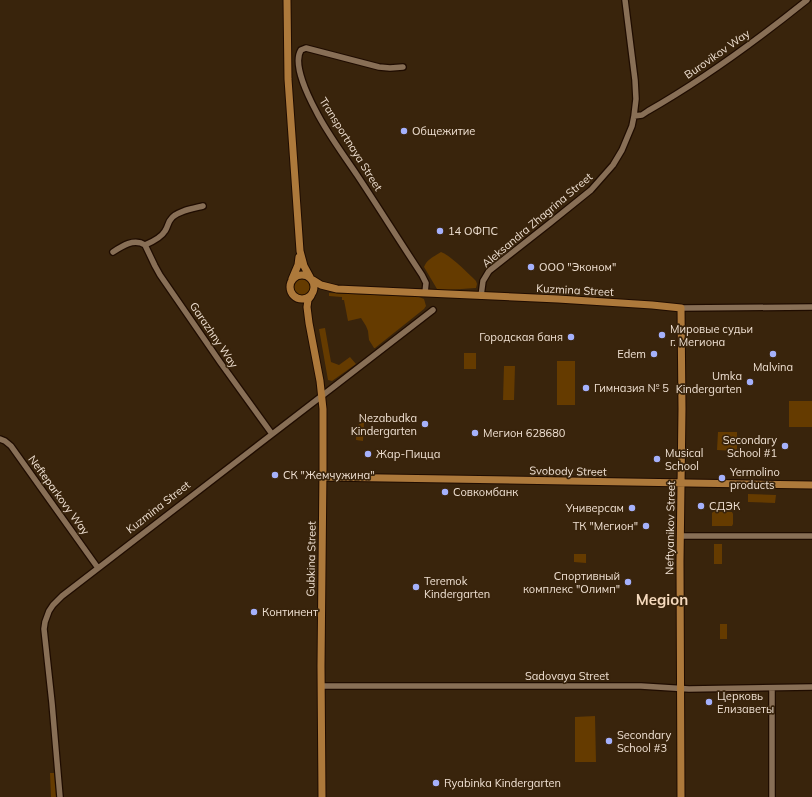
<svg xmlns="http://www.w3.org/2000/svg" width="812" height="797" font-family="Mulish,sans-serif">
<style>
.green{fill:#653b00}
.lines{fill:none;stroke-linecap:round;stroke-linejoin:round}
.minor-casing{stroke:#1f0c00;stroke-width:8}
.major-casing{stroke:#1f0c00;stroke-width:9}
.minor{stroke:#886f56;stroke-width:5.5}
.major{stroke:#ad793b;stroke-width:7}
.poi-dot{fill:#a5b1fc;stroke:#39240c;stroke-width:1.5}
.labels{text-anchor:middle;stroke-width:3.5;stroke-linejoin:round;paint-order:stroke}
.street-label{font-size:11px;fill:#f0e1d3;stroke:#39240c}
.poi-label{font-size:11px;fill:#f0e1d3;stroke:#39240c;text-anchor:start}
.district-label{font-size:15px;font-weight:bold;fill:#f5d9bd;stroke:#39240c}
</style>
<rect width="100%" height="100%" fill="#39240c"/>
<path class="green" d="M441,252C450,255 468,273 476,281L477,284L476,288L447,290H441L437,289L424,267C427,259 435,256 441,252Z
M293 287a9 9 0 1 1 18 0a9 9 0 1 1-18 0Z
M329,293L419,297L424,299L426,306L424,309L375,348H374L369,340L368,331L366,326L361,318L348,321L344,300H342V297L329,296Z
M325,328L331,362L339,365L350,357L356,364L332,381L328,380L319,329Z
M464,353H476V369H464Z
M557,361H575V405H557Z
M504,366H515L514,400H503Z
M789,401H812V427H789Z
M361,423H364L363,441L356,440L357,426Z
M718,432H737V451L717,450Z
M748,494L776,495L775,503L748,502Z
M714,511L732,512L733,514V524L732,526H712V513Z
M714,544H722V564H714Z
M574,554H586V563L574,562Z
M720,624H727V639H720Z
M595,716L596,762H575V717Z
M50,773H55L57,797H51Z"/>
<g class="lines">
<g class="minor-casing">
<path id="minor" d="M403,67L390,68L379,67L306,48L301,50C292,64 309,98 316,111C327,133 343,154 357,175C379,208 400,242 422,275L426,283L425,293
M634,116L642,115L648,111C704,79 756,41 807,0
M145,245L155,266L160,275L220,362L272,434
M113,252C122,246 134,238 145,245C152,242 161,238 165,231C168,227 168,222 171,219C176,211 195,208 203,206
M481,296L483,281L489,271L550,223L591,190L613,165L622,150L632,126L634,116L636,99L635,80L625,0
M681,308L812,307
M0,439L5,441L11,446L98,568
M680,536H812
M322,686H641L689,689L812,687
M60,797L52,703L44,629L45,622L49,611L53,605L62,596L336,385L433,310
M772,797V688"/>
</g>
<g class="major-casing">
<path id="major" d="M287,0L288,79L300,251L304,266L310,277
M290 287a12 12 0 1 1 24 0a12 12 0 1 1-24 0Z
M292,279L298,265L299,257
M313,280L321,285L337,289L558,299L652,305L681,308L682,409L680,562L681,797
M311,296L308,300L307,307L309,323L320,381L323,409V469L321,666L322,797
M323,477L812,485"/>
</g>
<use href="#minor" class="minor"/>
<use href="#major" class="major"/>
</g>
<g class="poi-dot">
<circle cx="404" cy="131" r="4"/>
<circle cx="440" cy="231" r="4"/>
<circle cx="531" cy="267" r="4"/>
<circle cx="662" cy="335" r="4"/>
<circle cx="571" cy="337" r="4"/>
<circle cx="654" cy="354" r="4"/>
<circle cx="773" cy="354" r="4"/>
<circle cx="750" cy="382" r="4"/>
<circle cx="586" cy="388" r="4"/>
<circle cx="425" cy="424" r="4"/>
<circle cx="475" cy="433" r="4"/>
<circle cx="785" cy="446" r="4"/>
<circle cx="368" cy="454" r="4"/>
<circle cx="657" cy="459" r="4"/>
<circle cx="275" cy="475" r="4"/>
<circle cx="722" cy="478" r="4"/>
<circle cx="445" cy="492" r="4"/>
<circle cx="701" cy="506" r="4"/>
<circle cx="632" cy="508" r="4"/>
<circle cx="646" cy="526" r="4"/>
<circle cx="628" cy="582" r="4"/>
<circle cx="416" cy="587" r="4"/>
<circle cx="254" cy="612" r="4"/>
<circle cx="709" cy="702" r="4"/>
<circle cx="609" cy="741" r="4"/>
<circle cx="436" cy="783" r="4"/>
</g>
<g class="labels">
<g class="street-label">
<text transform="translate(717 54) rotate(-35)" y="4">Burovikov Way</text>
<text transform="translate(351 144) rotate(58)" y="4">Transportnaya Street</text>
<text transform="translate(537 220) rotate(-40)" y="4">Aleksandra Zhagrina Street</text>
<text transform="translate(575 290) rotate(3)" y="4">Kuzmina Street</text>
<text transform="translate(214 335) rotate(56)" y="4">Garazhny Way</text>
<text transform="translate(568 471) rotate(1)" y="4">Svobody Street</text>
<text transform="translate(59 495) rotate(54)" y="4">Nefteparkovy Way</text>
<text transform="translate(158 507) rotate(-38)" y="4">Kuzmina Street</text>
<text transform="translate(670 528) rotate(-89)" y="4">Neftyanikov Street</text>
<text transform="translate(311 559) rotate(-89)" y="4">Gubkina Street</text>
<text x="567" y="680">Sadovaya Street</text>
</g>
<g class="poi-label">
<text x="412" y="135">Общежитие</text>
<text x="448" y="235">14 ОФПС</text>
<text x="539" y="271">ООО "Эконом"</text>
<text x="670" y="333">Мировые судьи<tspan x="670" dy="13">г. Мегиона</tspan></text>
<text x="563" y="341" text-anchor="end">Городская баня</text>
<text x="646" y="358" text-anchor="end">Edem</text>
<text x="773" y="371" text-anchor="middle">Malvina</text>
<text x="742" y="380" text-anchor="end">Umka<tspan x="742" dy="13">Kindergarten</tspan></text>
<text x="594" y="392">Гимназия № 5</text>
<text x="417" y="422" text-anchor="end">Nezabudka<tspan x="417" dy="13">Kindergarten</tspan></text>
<text x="483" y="437">Мегион 628680</text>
<text x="777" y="444" text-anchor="end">Secondary<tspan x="777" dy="13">School #1</tspan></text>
<text x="665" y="457">Musical<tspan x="665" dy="13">School</tspan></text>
<text x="376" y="458">Жар-Пицца</text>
<text x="730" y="476">Yermolino<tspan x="730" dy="13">products</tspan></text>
<text x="283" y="479">СК "Жемчужина"</text>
<text x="453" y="496">Совкомбанк</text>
<text x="709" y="510">СДЭК</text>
<text x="624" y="512" text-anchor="end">Универсам</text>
<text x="638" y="530" text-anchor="end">ТК "Мегион"</text>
<text x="620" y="580" text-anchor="end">Спортивный<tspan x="620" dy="13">комплекс "Олимп"</tspan></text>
<text x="424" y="585">Teremok<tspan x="424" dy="13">Kindergarten</tspan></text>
<text x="262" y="616">Континент</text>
<text x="717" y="700">Церковь<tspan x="717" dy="13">Елизаветы</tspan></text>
<text x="617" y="739">Secondary<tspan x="617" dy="13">School #3</tspan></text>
<text x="444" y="787">Ryabinka Kindergarten</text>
</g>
<g class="district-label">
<text x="662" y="605">Megion</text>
</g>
</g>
</svg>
